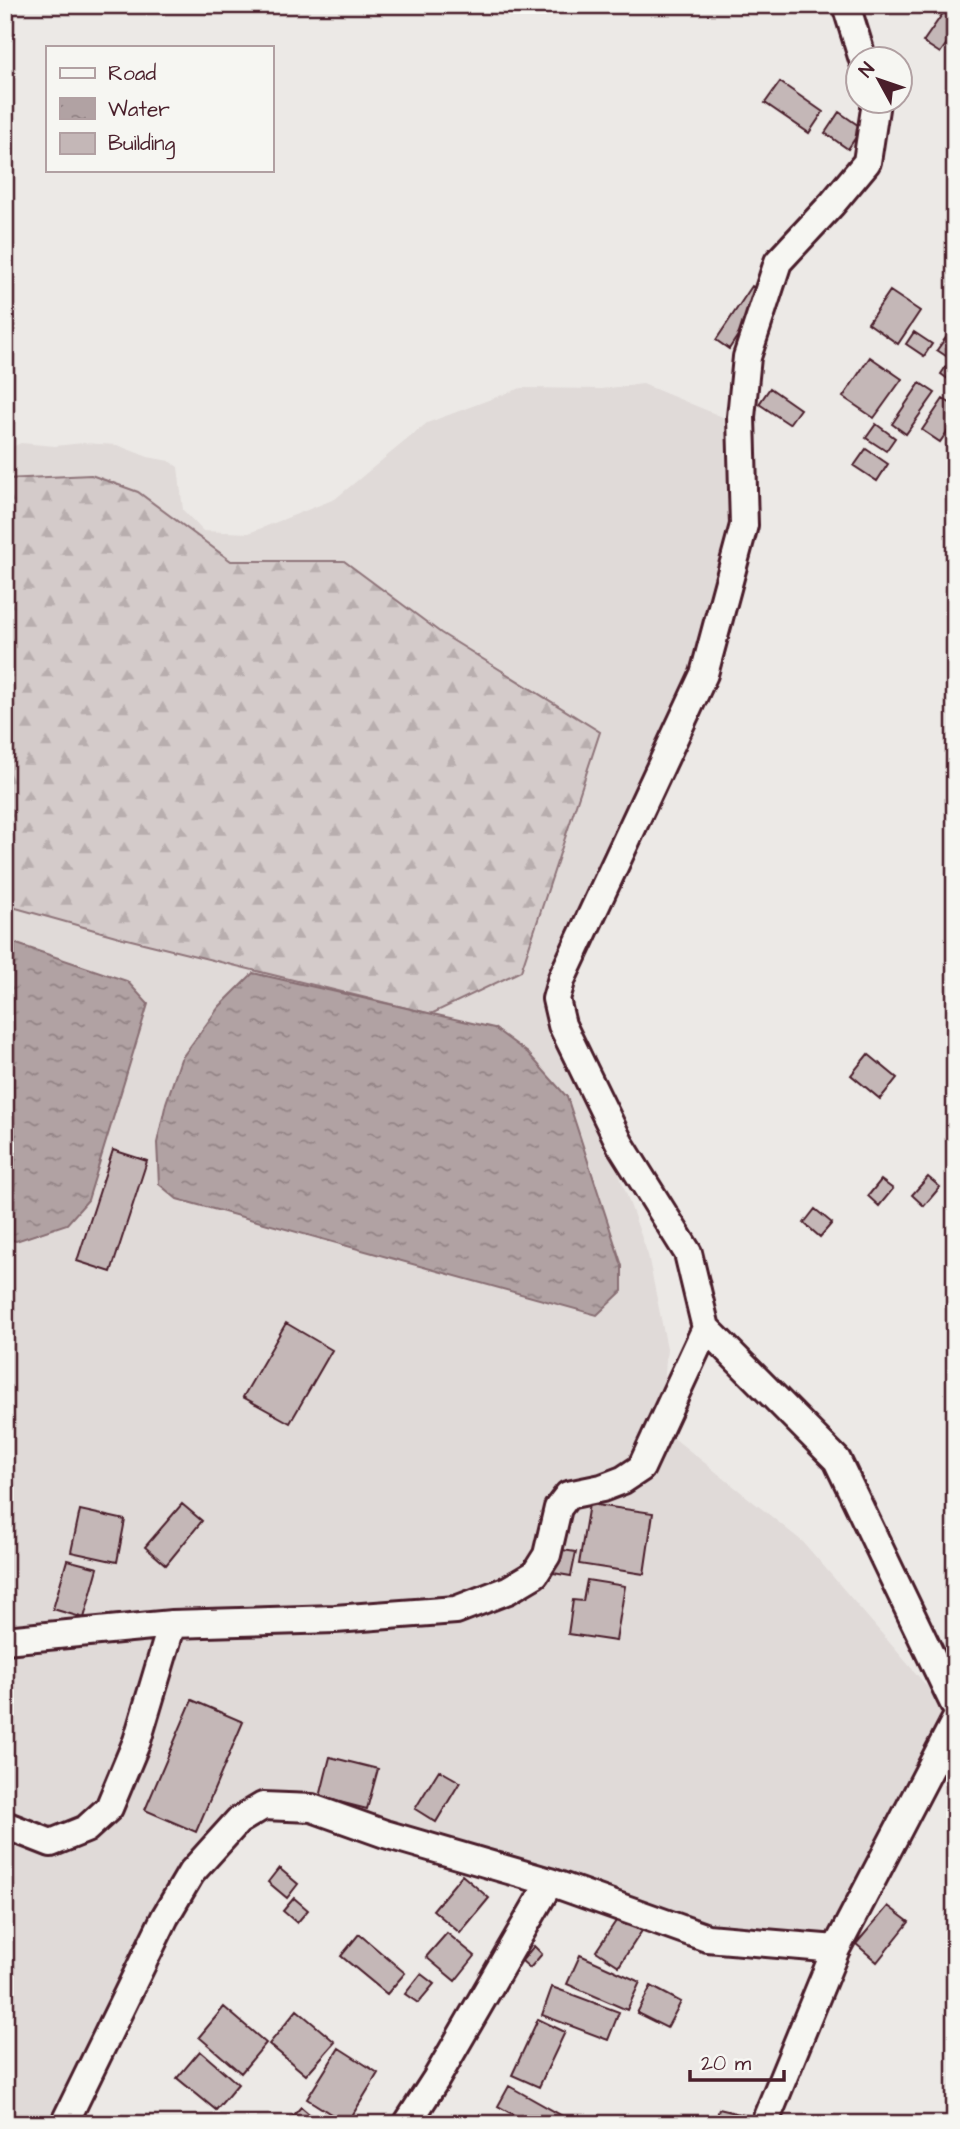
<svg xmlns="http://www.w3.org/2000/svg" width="960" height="2129" font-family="'Architects Daughter',sans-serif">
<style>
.built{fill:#e0dad8}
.forest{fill:url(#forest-firs);stroke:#8f757a;stroke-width:2}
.water{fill:url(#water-ripples);stroke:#886e73;stroke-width:2}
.building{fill:#c4b7b7;stroke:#4a1f2b;stroke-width:2}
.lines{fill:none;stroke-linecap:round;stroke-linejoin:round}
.street-casing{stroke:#4a1f2b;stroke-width:32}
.street{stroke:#f6f6f2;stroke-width:26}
</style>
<defs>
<pattern id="forest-firs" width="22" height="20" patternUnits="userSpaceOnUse" patternTransform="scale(1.75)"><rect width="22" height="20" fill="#d4cbca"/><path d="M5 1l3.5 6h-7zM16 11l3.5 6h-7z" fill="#b8aeae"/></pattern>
<pattern id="water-ripples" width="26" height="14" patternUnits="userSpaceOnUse" patternTransform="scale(1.75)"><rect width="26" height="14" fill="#b1a2a3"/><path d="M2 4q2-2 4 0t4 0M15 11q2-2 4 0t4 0" fill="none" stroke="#928385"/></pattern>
</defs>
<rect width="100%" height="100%" fill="#ece9e6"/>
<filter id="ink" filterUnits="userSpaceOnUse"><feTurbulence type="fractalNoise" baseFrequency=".0143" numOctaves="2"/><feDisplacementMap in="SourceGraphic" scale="14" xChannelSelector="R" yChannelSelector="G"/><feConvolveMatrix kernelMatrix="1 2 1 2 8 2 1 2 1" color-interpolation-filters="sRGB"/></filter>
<g filter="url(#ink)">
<path class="built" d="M643,384L730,420L736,526L694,671L553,987L648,1255L667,1348L661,1425L670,1435L803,1542L950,1713L833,1942L713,1926L317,1800L232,1815L54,2124H5V450L21,443L55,446L83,443L117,445L148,457L169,461L178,467L183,510L203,531L249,533L335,499L427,423L521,388L601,389Z"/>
<path class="forest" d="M91,475L138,492L231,561H344L441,633L600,732L521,971L431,1014L123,938L5,905V479Z"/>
<path class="water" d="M5,940L127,981L148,1004L88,1200L67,1224L16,1241L5,1238Z
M253,973L494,1028L528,1053L567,1097L622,1266V1291L597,1315L177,1199L159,1184L157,1143L166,1103L181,1059L219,1007Z"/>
<path class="building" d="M948,6L955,10V32L940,53L923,42Z
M780,82L823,112L809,133L765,103Z
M839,112L862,128L848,149L825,133Z
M752,286L765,294L729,349L716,340Z
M890,291L920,311L898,344L868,323Z
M955,325V362L937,350Z
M914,332L932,344L924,356L906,344Z
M870,357L902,379L874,418L843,397Z
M949,362L955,366V384L941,374Z
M920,383L935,393L906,434L892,424Z
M770,388L800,409L789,424L759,404Z
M943,399L955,406V420L940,442L922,430Z
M876,424L895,438L886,451L866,438Z
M866,449L888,464L877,481L854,466Z
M868,1054L897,1078L880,1099L851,1075Z
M113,1150L147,1161L111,1272L77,1261Z
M928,1177L940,1187L924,1206L912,1195Z
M881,1180L893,1189L879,1206L868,1196Z
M815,1209L832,1223L820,1237L804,1223Z
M286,1323L332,1350L290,1423L243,1397Z
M182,1504L202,1521L166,1565L145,1547Z
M589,1504L653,1513L644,1574L579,1564Z
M80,1510L125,1520L117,1562L71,1552Z
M556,1549L576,1552L571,1576L553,1573Z
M67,1560L98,1568L84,1618L53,1609Z
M587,1580L625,1586L616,1641L568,1634L573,1600L583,1601Z
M192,1700L243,1722L196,1832L145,1810Z
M330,1757L378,1769L367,1809L320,1797Z
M439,1770L460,1782L436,1822L415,1809Z
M279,1868L298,1884L287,1898L268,1882Z
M462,1875L489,1898L460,1933L433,1910Z
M294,1898L308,1910L297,1923L283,1911Z
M888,1906L909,1922L877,1962L856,1944Z
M622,1912L645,1926L619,1966L596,1951Z
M447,1933L475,1956L455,1981L426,1957Z
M359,1934L405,1973L387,1994L341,1956Z
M534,1946L542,1954L530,1968L522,1961Z
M580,1955L640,1982L627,2010L567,1984Z
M421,1974L434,1984L418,2003L405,1994Z
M651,1986L681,2002L667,2028L637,2013Z
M552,1987L619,2012L608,2040L542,2015Z
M224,2007L266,2043L241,2073L199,2037Z
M297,2010L335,2042L306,2075L269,2044Z
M538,2019L565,2032L539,2087L512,2075Z
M339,2048L378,2073L347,2124L307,2099Z
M200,2051L238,2084L216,2110L177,2078Z
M509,2086L564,2117L560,2124H530L498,2106Z
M301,2107L315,2119L311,2124H286Z
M719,2109L752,2117L750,2124H715Z"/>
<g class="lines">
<g class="street-casing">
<path id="street" d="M846,5L863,60
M706,1328L837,1460L955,1706
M5,1640L172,1624L335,1619L456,1610L508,1590L535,1574L547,1555L558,1508L568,1495L602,1488L623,1480L641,1468L706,1328L688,1253L620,1144L562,1025L556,999L562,978L704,674L744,525L741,417L747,357L778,262L832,204L867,162L876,102
M5,1825L51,1843L86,1829L109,1808L137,1741L172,1624
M64,2124L165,1917L191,1873L238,1821L263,1806L312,1808L385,1834L550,1882L707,1938L836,1949
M407,2124L436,2079L550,1882
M767,2124V2117L836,1949L955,1721"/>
</g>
<use href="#street" class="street"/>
</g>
</g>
<rect width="960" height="2129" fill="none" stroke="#f6f6f2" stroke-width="28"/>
<rect x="14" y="14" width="932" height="2101" fill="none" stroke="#4a1f2b" stroke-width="2.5" filter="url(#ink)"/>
<rect x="46" y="46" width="228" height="126" fill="#f6f6f2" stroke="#b1a0a2" stroke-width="2"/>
<rect x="60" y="68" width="35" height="10" fill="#f6f6f2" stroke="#b1a0a2" stroke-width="2"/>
<text x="108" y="80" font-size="21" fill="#4a1f2b">Road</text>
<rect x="60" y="98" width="35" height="21" fill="url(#water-ripples)" stroke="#b1a0a2" stroke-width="2"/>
<text x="108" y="116" font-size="21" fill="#4a1f2b">Water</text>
<rect x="60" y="133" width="35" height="21" fill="#c4b7b7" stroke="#b1a0a2" stroke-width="2"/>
<text x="108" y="150" font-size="21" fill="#4a1f2b">Building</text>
<g transform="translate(879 80) rotate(310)"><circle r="33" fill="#f6f6f2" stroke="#b1a0a2" stroke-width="2"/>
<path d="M0-5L12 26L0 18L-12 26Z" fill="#4a1f2b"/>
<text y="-10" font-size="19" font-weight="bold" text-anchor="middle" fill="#4a1f2b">N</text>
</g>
<path d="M690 2070v10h94v-10" fill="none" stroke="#4a1f2b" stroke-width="3.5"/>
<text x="701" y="2070" font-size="21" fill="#4a1f2b" stroke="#f6f6f2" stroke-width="5" paint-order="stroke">20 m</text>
</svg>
